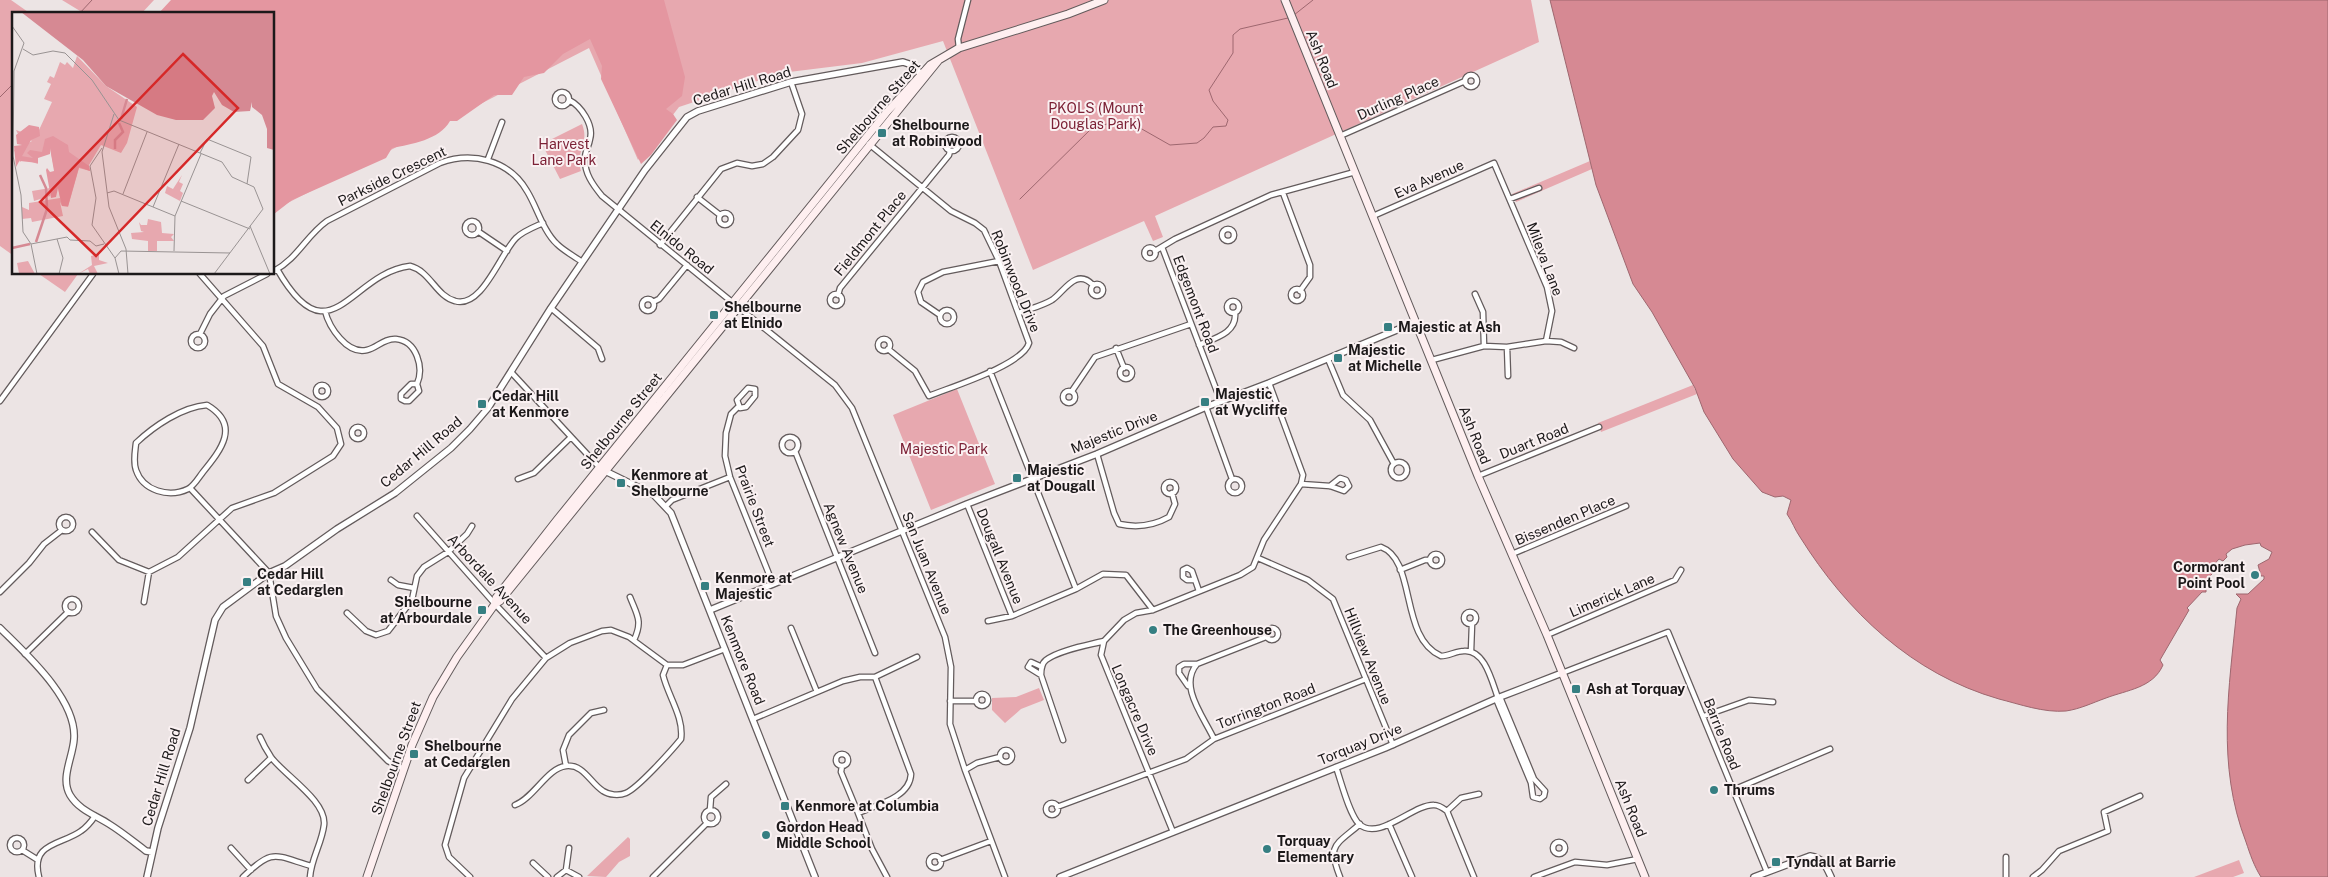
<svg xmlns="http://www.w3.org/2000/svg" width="2328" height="877" font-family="'Public Sans',sans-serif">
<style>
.green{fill:#e7a8af}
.forest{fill:#e496a0}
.water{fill:#d68993;stroke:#9e676f}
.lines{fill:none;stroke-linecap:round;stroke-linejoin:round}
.stream{stroke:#9e676f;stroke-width:1}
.minor-casing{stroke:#635b5c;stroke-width:7}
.tertiary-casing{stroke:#635b5c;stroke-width:8}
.secondary-casing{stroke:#635b5c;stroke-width:9}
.minor{stroke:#fff;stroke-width:4.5}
.tertiary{stroke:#fff;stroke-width:5.5}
.secondary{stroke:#feeff0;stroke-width:7}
.poi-dot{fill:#367f82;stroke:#faf1f2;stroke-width:2}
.labels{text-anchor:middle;stroke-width:4;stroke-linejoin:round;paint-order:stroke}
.street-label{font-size:14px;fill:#1c191a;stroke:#faf1f2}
.park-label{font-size:14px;fill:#7c2136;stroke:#faf1f2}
.poi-label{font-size:14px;font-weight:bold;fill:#1c191a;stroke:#faf1f2;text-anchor:start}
.inset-river{fill:none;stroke:#d68993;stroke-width:2.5}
.inset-road{fill:none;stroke:#999393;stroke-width:1}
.view{fill:#d62828;fill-opacity:0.15;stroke:#d62828;stroke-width:2.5}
.inset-edge{fill:none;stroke:#1c191a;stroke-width:2.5}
</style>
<rect width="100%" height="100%" fill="#ece4e4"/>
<path class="green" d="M0,0H11L31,14H14V256L0,246Z
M62,0H154L141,14H85Z
M279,0H1531L1539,42L1155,216L1163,237L1153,241L1144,221L1033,270L943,41L862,63L781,73L679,107L638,160L589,48L274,210V14H270Z
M582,124C590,144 575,150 581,171L560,179L542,144Z
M1590,161L1592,169L1516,202L1512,194Z
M39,274H78L65,292Z
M1693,385L1697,394L1601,432L1598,423Z
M957,389L995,484L931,510L893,415Z
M1039,688L1044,700L1021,709L1005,723L992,710V698L1016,697Z
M628,837L630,839V856L619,862L606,877L587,876Z
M2239,860L2244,873L2233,877H2194Z"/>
<path class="forest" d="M171,0H664L685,77L682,96L666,109L673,114L677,120L651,155L641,164L601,79L602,66L590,39L563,54L544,73L524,77L512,95H494L457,121H450C439,140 412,144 392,148L386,158L292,200L274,214V14H158Z"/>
<path class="water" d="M1550,0H2328V877H2261C2254,866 2250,854 2246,842C2216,764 2229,689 2237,608L2241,599L2236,594H2248L2264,579V576H2261L2258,565L2269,559L2272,552L2261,546L2260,543L2245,545L2232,549L2226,554L2227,557L2223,561L2219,559L2209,570L2214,572L2210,576L2211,583L2206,585V592H2202L2187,608L2189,610L2160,660L2163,665C2153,688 2127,690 2106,698C2092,703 2080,709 2066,711C2044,713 2019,704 1999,699C1912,674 1847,612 1800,537C1795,530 1792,521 1787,514L1791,500L1783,496L1775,497L1762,492L1733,459L1704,412L1695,388L1652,312L1633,284L1596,185Z"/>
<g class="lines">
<path class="stream" d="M79,14L92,0
M1294,15L1313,0
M0,97L14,83
M1020,199L1093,127L1126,120L1170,145L1197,143L1204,138L1213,127L1226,126L1228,120L1213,101L1209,90L1233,53V35L1240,29L1288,18"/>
<g class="minor-casing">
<path id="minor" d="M959,48L958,39L968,0
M1465 81a6 6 0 1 1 12 0a6 6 0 1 1-12 0Z
M555 99a7 7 0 1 1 14 0a7 7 0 1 1-14 0Z
M569,100C581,106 594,125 590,139C589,146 585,151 585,158C584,173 593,185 602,196L732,302
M1340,136L1465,81
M945 144a7 7 0 1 1 14 0a7 7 0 1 1-14 0Z
M869,144L951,211L975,223L984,230L999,261L1029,343C1023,365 951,387 929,396L915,371L888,349
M488,159L502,122
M1283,193L1310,265V277L1300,291
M697,197L720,215
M1510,199L1539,188
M719 219a6 6 0 1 1 12 0a6 6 0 1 1-12 0Z
M1373,216L1494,163L1547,287L1552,311L1546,341L1507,347L1484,346L1432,360
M465 228a7 7 0 1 1 14 0a7 7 0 1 1-14 0Z
M1222 235a6 6 0 1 1 12 0a6 6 0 1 1-12 0Z
M479,232L507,251
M660,245L721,169L737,163L752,166L763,164L773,157L798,130L802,114L791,82
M1162,247L1221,402
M1144.5 253a5.5 5.5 0 1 1 11 0a5.5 5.5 0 1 1-11 0Z
M1155,251L1175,239L1271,195L1355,172
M277,269C330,362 350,273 410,266C430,271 436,296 455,301C482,309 500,254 516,238C523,231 534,227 543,223
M274,271C298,258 306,236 327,221L440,163C472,151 509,160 527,191C537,207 543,231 557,244C564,251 574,256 582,262
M1091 290a6 6 0 1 1 12 0a6 6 0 1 1-12 0Z
M1291 295a6 6 0 1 1 12 0a6 6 0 1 1-12 0Z
M1475,294L1483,312L1484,346
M830 300a6 6 0 1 1 12 0a6 6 0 1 1-12 0Z
M838,295L840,288L949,155L950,151
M642 305a6 6 0 1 1 12 0a6 6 0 1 1-12 0Z
M1227 307a6 6 0 1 1 12 0a6 6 0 1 1-12 0Z
M653,302L659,299L687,265
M738,307L835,385L852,408L945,637L951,667L950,724L965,770L1005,877
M551,308L598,348L602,359
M940 317a7 7 0 1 1 14 0a7 7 0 1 1-14 0Z
M325,311C329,327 347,355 367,350C377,348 384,338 396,339C417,341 424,368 417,384
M1019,313C1029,309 1042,306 1052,300C1064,292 1076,267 1093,285
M940,315L921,302L918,292L923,282L943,272L999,261
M200,334L210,314L224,296L267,274
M191 341a7 7 0 1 1 14 0a7 7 0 1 1-14 0Z
M878 345a6 6 0 1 1 12 0a6 6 0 1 1-12 0Z
M1546,341L1561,342L1574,348
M1199,345C1215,338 1237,333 1235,313
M1507,347L1508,376
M1116,348L1124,368
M1328,359L1343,395L1370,420L1394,464
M1120 373a6 6 0 1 1 12 0a6 6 0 1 1-12 0Z
M990,371L1076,589
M511,372L599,467
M411,384H417L419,391L409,401H405L401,399V394Z
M316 391a6 6 0 1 1 12 0a6 6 0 1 1-12 0Z
M748,388L755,389V396L746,407L740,408L737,400Z
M1063 397a6 6 0 1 1 12 0a6 6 0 1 1-12 0Z
M1072,391L1095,357L1191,324
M0,401L93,274
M207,405C241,425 221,450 203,472C199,477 194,486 188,489C169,498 143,491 136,470C133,462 135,452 136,443C154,426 182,407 207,405Z
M738,407L731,414L726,433L725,456L730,477L773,584
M1206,407L1232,479
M352 433a6 6 0 1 1 12 0a6 6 0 1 1-12 0Z
M782 445a8 8 0 1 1 16 0a8 8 0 1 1-16 0Z
M795,451L875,653
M1097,454L1114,513L1119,524C1137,528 1153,526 1169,517L1175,504L1172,493
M1391 470a8 8 0 1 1 16 0a8 8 0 1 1-16 0Z
M1478,476L1599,427
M1228 486a7 7 0 1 1 14 0a7 7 0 1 1-14 0Z
M518,479L534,473L571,437
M1164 488a6 6 0 1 1 12 0a6 6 0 1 1-12 0Z
M1301,484L1330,486L1344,491L1349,486L1346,480L1340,478L1330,486
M190,488L269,573L276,616L286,638L317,689L388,761L404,769
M967,504L1012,616
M666,506L672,500L730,477
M417,516L495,604L546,658
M59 524a7 7 0 1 1 14 0a7 7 0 1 1-14 0Z
M92,532L119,560L149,572L178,557L232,508L274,493L333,456L341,444L337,428L318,407L278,384L263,346L200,274
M1430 560a6 6 0 1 1 12 0a6 6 0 1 1-12 0Z
M1512,554L1626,506
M1349,557L1381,547C1417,560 1399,638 1441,656C1449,656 1456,651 1464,651C1485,649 1492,682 1498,698
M1258,558L1308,580L1333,599L1393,745
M1400,570L1425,560H1430
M391,580L398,585L414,588
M1194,580H1187L1183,577V570L1187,568L1192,571L1199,591
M0,592L29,563L44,544L62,530
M630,597C637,615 643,621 634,640
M65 606a7 7 0 1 1 14 0a7 7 0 1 1-14 0Z
M144,602L149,572
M1464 618a6 6 0 1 1 12 0a6 6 0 1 1-12 0Z
M347,613L366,631L376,635L388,631L412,600L417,576L424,567L448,552L467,534L472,526
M988,621L1012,616L1076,589L1103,574L1126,575L1153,610
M1266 634a6 6 0 1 1 12 0a6 6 0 1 1-12 0Z
M791,628L817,692
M1547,635L1675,580L1681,570
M1471,651L1472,624
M25,654L68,612
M1562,673L1668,632L1767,872
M1041,675L1028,667L1031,662L1042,667
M875,677L911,774C910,798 876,805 858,813L872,849L887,877
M1188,686L1179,673V667L1184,664H1197
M976 700a6 6 0 1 1 12 0a6 6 0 1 1-12 0Z
M1496,699L1531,783L1533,797L1540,799L1544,796L1545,791L1534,779L1500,697
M950,701H975
M1704,716L1749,700L1773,702
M753,719L843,681L860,677H875L917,657
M260,737C263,744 267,751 271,757C284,775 327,801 324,825C322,843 311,859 310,877
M1214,739C1204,717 1178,686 1197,664L1266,637
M1063,740L1041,675C1041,670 1041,664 1046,660C1059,650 1089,645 1104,641
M1000 756a6 6 0 1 1 12 0a6 6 0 1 1-12 0Z
M836 760a6 6 0 1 1 12 0a6 6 0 1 1-12 0Z
M566,766L563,750L569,735L591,713L604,710
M842,766L841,772L858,813
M1336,767C1341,781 1349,814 1359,824C1379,842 1413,804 1434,805C1439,805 1443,808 1447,811L1474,877
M965,770L977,763L1000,757
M248,780L271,758
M1733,790L1830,749
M1046 809a6 6 0 1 1 12 0a6 6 0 1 1-12 0Z
M515,805C534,798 547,768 566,766C584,764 590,783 603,791C609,795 619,796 626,793C638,788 672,750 681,739C684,717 668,696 663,675L667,665
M1057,807L1186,759L1214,739L1366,679
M704 817a7 7 0 1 1 14 0a7 7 0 1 1-14 0Z
M710,810L711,797L726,784
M1447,811L1461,798L1479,794
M1389,824L1412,877
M1173,832L1101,655L1104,641L1124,620L1136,613L1153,610L1240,575L1253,567L1264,540L1301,484L1303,475L1269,383
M10 845a7 7 0 1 1 14 0a7 7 0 1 1-14 0Z
M1553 848a6 6 0 1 1 12 0a6 6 0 1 1-12 0Z
M231,848L251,870
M22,850L38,860
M929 862a6 6 0 1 1 12 0a6 6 0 1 1-12 0Z
M940,860L991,841
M533,863L548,877
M566,870L569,848
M39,877C30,842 62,845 81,831C87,827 91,822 95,816
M243,877C273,848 274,855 311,866
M470,877L449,857L445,845L464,778L512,699L546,658L570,643L602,631L611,630L629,637L667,665H683L725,649
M557,877L566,870L579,877
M653,877L707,823
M1340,877C1327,844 1335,846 1360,824
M1534,877L1575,862L1607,865L1638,859
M2006,877V857
M2033,877L2042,870L2059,851L2108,831L2104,812L2140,796"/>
</g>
<g class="tertiary-casing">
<path id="tertiary" d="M603,470L654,495L671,513L815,877
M710,610L967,504L1097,454L1206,407L1269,383L1416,322
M0,628C26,654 77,699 74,739C73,757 60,778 70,795C79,810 95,815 109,824C122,832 134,842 146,851L152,852
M147,877L158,828L190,728L215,620L223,607L269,573L285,566L337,529L395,493L451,448L470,429L488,408L551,308L645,170L687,117L698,111L791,82L903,62L909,64L924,76
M1060,877L1385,748L1500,697L1562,673
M1754,877L1810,856C1823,858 1826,866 1831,877"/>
</g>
<g class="secondary-casing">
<path id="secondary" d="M1285,0L1478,476L1547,635L1645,877
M495,604L500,601L938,61
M367,877L412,745L433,697L457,657L495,604L496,598L557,520L886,113L930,65L959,48L1068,14L1104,0"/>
</g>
<use href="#minor" class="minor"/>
<use href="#tertiary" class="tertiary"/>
<use href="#secondary" class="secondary"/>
</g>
<g class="poi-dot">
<rect x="877" y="128" width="10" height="10" rx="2.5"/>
<rect x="709" y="310" width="10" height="10" rx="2.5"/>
<rect x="1383" y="322" width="10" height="10" rx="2.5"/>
<rect x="1333" y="353" width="10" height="10" rx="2.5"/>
<rect x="1200" y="397" width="10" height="10" rx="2.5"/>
<rect x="477" y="399" width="10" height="10" rx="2.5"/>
<rect x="1012" y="473" width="10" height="10" rx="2.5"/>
<rect x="616" y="478" width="10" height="10" rx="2.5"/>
<circle cx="2255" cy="575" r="5"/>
<rect x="242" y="577" width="10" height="10" rx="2.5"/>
<rect x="700" y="581" width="10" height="10" rx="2.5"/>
<rect x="477" y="605" width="10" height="10" rx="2.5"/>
<circle cx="1153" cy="630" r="5"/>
<rect x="1571" y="684" width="10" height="10" rx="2.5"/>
<rect x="409" y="749" width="10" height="10" rx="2.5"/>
<circle cx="1714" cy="790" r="5"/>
<rect x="780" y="801" width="10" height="10" rx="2.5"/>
<circle cx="766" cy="835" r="5"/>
<circle cx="1267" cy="849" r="5"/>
<rect x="1771" y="857" width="10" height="10" rx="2.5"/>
</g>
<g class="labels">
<g class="street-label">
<text transform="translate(1322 59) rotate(68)" y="5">Ash Road</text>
<text transform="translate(742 86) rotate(-17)" y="5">Cedar Hill Road</text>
<text transform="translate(1398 98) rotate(-24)" y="5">Durling Place</text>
<text transform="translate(878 107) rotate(-49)" y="5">Shelbourne Street</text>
<text transform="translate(392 176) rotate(-26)" y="5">Parkside Crescent</text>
<text transform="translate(1429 179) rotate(-24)" y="5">Eva Avenue</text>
<text transform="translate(870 233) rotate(-51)" y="5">Fieldmont Place</text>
<text transform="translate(682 247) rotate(39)" y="5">Elnido Road</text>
<text transform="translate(1545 259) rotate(69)" y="5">Mileva Lane</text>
<text transform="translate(1016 281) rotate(68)" y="5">Robinwood Drive</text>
<text transform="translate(1196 304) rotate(69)" y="5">Edgemont Road</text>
<text transform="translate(621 421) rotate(-51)" y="5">Shelbourne Street</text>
<text transform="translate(1114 432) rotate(-22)" y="5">Majestic Drive</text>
<text transform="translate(1475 435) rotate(68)" y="5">Ash Road</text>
<text transform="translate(1534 441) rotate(-22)" y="5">Duart Road</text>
<text transform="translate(421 452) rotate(-40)" y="5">Cedar Hill Road</text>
<text transform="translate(755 506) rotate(69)" y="5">Prairie Street</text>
<text transform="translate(1565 520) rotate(-23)" y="5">Bissenden Place</text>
<text transform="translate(846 548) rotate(68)" y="5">Agnew Avenue</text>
<text transform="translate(1000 556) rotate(68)" y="5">Dougall Avenue</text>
<text transform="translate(927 563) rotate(68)" y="5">San Juan Avenue</text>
<text transform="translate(490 579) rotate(47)" y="5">Arbordale Avenue</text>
<text transform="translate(1612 595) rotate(-23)" y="5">Limerick Lane</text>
<text transform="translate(1368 656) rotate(68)" y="5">Hillview Avenue</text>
<text transform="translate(743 660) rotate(68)" y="5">Kenmore Road</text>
<text transform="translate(1266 706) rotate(-21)" y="5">Torrington Road</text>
<text transform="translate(1135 710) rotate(67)" y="5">Longacre Drive</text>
<text transform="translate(1722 734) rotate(68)" y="5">Barrie Road</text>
<text transform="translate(1360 744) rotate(-22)" y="5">Torquay Drive</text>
<text transform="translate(396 758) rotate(-70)" y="5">Shelbourne Street</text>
<text transform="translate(161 777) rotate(-73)" y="5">Cedar Hill Road</text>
<text transform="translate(1631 808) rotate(68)" y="5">Ash Road</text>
</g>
<g class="park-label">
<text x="1096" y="113">PKOLS (Mount<tspan x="1096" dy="16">Douglas Park)</tspan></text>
<text x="564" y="149">Harvest<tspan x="564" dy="16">Lane Park</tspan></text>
<text x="944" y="454">Majestic Park</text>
</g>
<g class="poi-label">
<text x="892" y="130">Shelbourne<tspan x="892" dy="16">at Robinwood</tspan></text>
<text x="724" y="312">Shelbourne<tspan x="724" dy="16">at Elnido</tspan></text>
<text x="1398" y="332">Majestic at Ash</text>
<text x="1348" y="355">Majestic<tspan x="1348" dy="16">at Michelle</tspan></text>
<text x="1215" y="399">Majestic<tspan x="1215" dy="16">at Wycliffe</tspan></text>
<text x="492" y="401">Cedar Hill<tspan x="492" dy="16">at Kenmore</tspan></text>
<text x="1027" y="475">Majestic<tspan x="1027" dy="16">at Dougall</tspan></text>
<text x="631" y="480">Kenmore at<tspan x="631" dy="16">Shelbourne</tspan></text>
<text x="2245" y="572" text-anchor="end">Cormorant<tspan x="2245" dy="16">Point Pool</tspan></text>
<text x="257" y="579">Cedar Hill<tspan x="257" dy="16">at Cedarglen</tspan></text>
<text x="715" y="583">Kenmore at<tspan x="715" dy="16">Majestic</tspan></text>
<text x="472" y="607" text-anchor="end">Shelbourne<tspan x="472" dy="16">at Arbourdale</tspan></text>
<text x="1163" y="635">The Greenhouse</text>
<text x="1586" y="694">Ash at Torquay</text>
<text x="424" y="751">Shelbourne<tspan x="424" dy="16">at Cedarglen</tspan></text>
<text x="1724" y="795">Thrums</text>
<text x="795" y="811">Kenmore at Columbia</text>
<text x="776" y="832">Gordon Head<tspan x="776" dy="16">Middle School</tspan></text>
<text x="1277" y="846">Torquay<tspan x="1277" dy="16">Elementary</tspan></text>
<text x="1786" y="867">Tyndall at Barrie</text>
</g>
</g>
<g transform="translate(12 12)">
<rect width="262" height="262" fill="#ece4e4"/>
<path d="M65,44L94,74L125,95L115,131L109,141L89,133L77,153L78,159L67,156L56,195L50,194L48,190L51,204L20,210L19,206L10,207V195L17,198V191L48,186L38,136L25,146L26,152L11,147L8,150L2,138L20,129L7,124L4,118L18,123L27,118L40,90L32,87L39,72L35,70L38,64L42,66L48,50L53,53L55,50L61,56ZM170,163L167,170L171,172L168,179L171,181L168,189L153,181L155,174L161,177ZM38,176V184L22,189L20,179ZM136,207L149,210L150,221L162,222L159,225L162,229H145V239H136V229L120,227L119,221L132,220L129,219L127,210L129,213H135ZM87,242V248L96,251L82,254L86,262H78L76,257L66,262L80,253L79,244ZM16,249L23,262H2L7,261L5,251Z" fill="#e7a8af"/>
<path d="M17,113L27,115L28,124L19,128L4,155L2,134L10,133L5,132L4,123ZM41,124L56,133L57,140L77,154L78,159L67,155L56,194H50L46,176L44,185L39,186L34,158L35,156L38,160L42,159L38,136V142L26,146V151L8,149L9,144L21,146L15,141L18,138L30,140L33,127Z" fill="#e496a0"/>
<path d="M9,0H262V138L255,136V117L250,103L240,95V90L238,99L222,100L210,93L202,80L200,84L203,96L191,108H164L145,103L94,74L71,48Z" fill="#d68993"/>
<path class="inset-river" d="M109,107L115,87M103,137V128L111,120L107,111M24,230L35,197L34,176L28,163M0,236L18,232"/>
<path class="inset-road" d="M0,14L12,31L2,59L1,144L9,183L11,220L19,232L25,262M11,37L21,43L41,39L53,41L80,68L107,108L210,150L220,165L242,175L251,197L202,262M102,102L90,140L97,195L114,237L116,262M90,136L78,154L84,186L80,213L103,246L107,262M188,141L195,127L239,145L235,172M95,181L102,179L163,204M111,182L135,120M169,189L238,217M141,195L167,132M238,214L258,262M45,227L51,246L47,262M19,232L55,225L58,228L78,229L84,234L92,232M162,239L163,204L189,142M103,246L109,239L218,241"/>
<path class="view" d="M171,42L226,96L84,244L28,190Z"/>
<rect width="262" height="262" class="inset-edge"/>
</g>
</svg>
